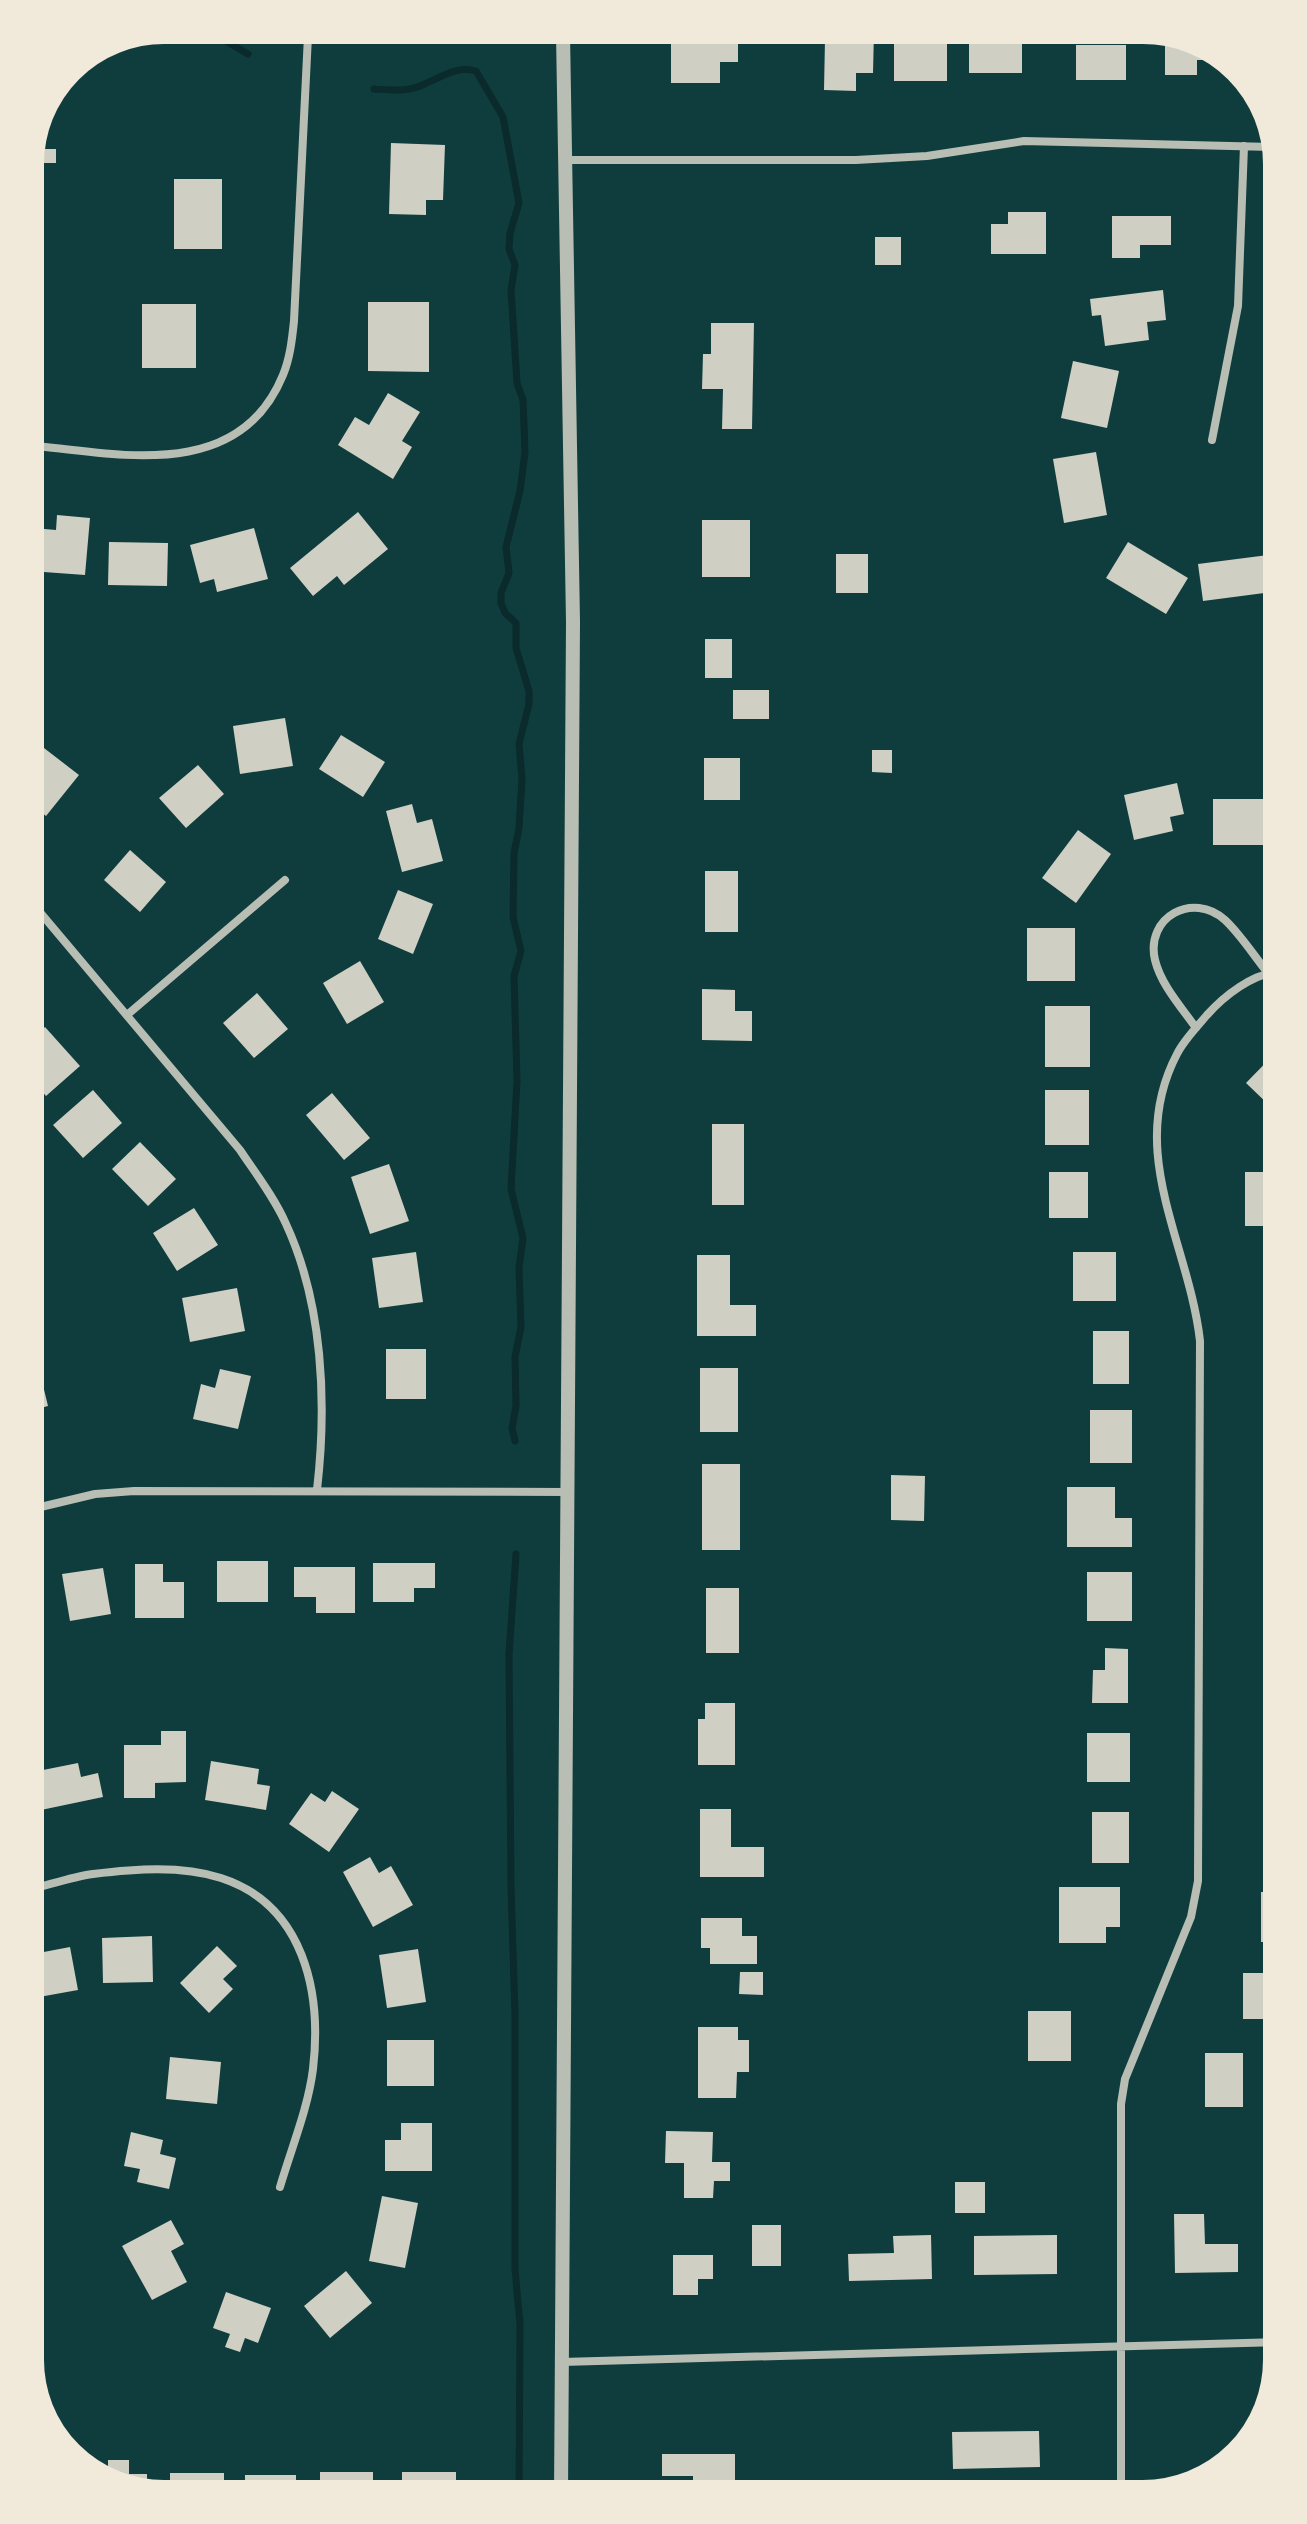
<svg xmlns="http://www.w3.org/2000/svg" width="1307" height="2524" font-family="'Nunito Sans',sans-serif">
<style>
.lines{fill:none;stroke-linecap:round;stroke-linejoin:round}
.stream{stroke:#0a2a2b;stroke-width:7}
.building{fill:#cfcfc3}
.minor{stroke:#b8beb3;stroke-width:8}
.tertiary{stroke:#b8beb3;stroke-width:14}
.rim{fill:none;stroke:#f1e9da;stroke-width:4}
</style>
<rect width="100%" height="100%" fill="#0f3d3e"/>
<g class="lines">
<path class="stream" d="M219,37L248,54
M374,89C390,90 405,92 420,86C439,79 455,65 476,71L503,117L519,203L510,233L509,249L515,265L511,290L517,383L523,400L525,452L520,491L506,547L509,573L501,593V603L505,613L516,623V648L529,691V704L519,744L522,779L519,828L514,853L513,917L521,951L514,976L517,1081L511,1189L523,1238L519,1268L521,1327L515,1357L516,1406L512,1428L515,1441
M516,1554L509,1654L511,1888L515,2015V2269L520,2324L519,2496"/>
</g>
<path class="building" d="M1040,29H1093V40H1040Z
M846,31H874L873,73H856V91L824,90L825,39H845Z
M969,31H1022V73H969Z
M738,32V62H720V83H671V33Z
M1165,33L1214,50V60H1197V75H1165Z
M894,44H947V81H894Z
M1076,45H1126V80H1076Z
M44,122L42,149H56V163H40L39,181L28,180V156Z
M391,143L445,145L443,200H426V215L389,214Z
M174,179H222V249H174Z
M1008,212H1046V254H991V224H1008Z
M1112,216H1171V245H1140V258H1112Z
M875,237H901V265H875Z
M1163,290L1166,320L1147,322L1149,340L1105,346L1101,315L1092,316L1090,299Z
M368,302H429V372L368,371Z
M142,304H196V368H142Z
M28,305L35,306L33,335H28Z
M711,323H754L752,429H722L723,389H702L703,354H711Z
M1073,361L1119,371L1107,428L1061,418Z
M388,393L420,412L402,441L412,447L393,479L338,445L355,417L369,425Z
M1096,452L1107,515L1064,523L1053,459Z
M358,512L388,549L344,585L337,576L313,596L290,568Z
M57,515L90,518L85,575L30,571L33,528L56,530Z
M702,520H750V577H702Z
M254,528L268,579L217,592L214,579L200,583L190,545Z
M109,542L168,543L167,586L108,585Z
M1128,542L1188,578L1166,614L1106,578Z
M836,554H868V593H836Z
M1275,554L1279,591L1203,601L1198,564Z
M705,639H732V678H705Z
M733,690H769V719H733Z
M285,718L293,766L240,774L233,726Z
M341,735L385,762L363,797L319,769Z
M44,748L79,775L46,816L28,802V769Z
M872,750H892V773L872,772Z
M704,758H740V800H704Z
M198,765L224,794L186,828L159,798Z
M1177,783L1184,814L1170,817L1173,831L1134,840L1124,795Z
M1213,799H1274V845H1213Z
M412,804L417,823L432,819L443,861L402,872L386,811Z
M1078,830L1111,854L1076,903L1042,878Z
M130,850L166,882L140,912L104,880Z
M705,871H738V932H705Z
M398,890L433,904L413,954L378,939Z
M1027,928H1075V981H1027Z
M360,961L384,1002L347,1024L323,983Z
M702,989L735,990V1011H752V1041L702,1040Z
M257,993L288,1029L254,1058L223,1023Z
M1045,1006H1090V1067H1045Z
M45,1027L80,1066L46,1096L28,1076V1042Z
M1279,1049V1107L1275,1111L1246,1083Z
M93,1090L122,1123L83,1158L53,1125Z
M1045,1090H1089V1145H1045Z
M332,1093L370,1138L344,1160L306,1115Z
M712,1124H744V1205H712Z
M140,1142L176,1179L148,1206L112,1169Z
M389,1164L409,1221L370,1234L351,1177Z
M1049,1172H1088V1218H1049Z
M1245,1172H1279V1226H1245Z
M194,1208L218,1245L177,1271L153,1233Z
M416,1252L423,1302L379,1308L372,1258Z
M1073,1252H1116V1301H1073Z
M1264,1254H1279V1303H1264Z
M697,1255H730V1305H756V1336H697Z
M237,1288L245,1331L190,1342L182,1298Z
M1093,1331H1129V1384H1093Z
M1271,1333H1279V1382H1271Z
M386,1349H426V1399H386Z
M700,1368H738V1432H700Z
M39,1369L48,1406L33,1410L39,1434L28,1437V1371Z
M220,1369L251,1376L238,1429L193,1419L201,1384L215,1388Z
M1090,1410H1132V1463H1090Z
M1273,1410H1279V1470H1273Z
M702,1464H740V1550H702Z
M891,1475L925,1476L924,1521L891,1520Z
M1067,1487H1115V1518H1132V1547H1067Z
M1269,1491H1279V1546H1269Z
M217,1561H268V1602H217Z
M373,1563H435V1588H414V1602H373Z
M135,1564H163V1582H184V1618H135Z
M294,1567H355V1613H316V1597H294Z
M103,1568L111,1614L70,1621L62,1574Z
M1087,1572H1132V1621H1087Z
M1268,1574H1279V1623H1268Z
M706,1588H739V1653H706Z
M28,1592L39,1629L28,1632Z
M1105,1648L1128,1649V1703H1092L1093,1670H1105Z
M1268,1653H1279V1686H1268Z
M705,1703H735V1765H698V1719H705Z
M1267,1730H1279V1785H1267Z
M161,1731H186V1782L155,1783V1798H124V1745H161Z
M1087,1733H1130V1782H1087Z
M211,1761L259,1769L257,1784L270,1786L266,1810L205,1800Z
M78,1763L81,1777L98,1773L103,1797L41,1810L33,1772Z
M332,1791L359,1809L329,1852L289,1824L311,1793L325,1802Z
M700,1809H731V1847H764V1877H700Z
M1267,1811H1279V1866H1267Z
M1092,1812H1129V1863H1092Z
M370,1857L379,1873L391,1866L413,1905L373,1927L343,1872Z
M1059,1887H1120V1927H1106V1943H1059Z
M1261,1892H1279V1942H1261Z
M701,1918H742V1936H757V1964H710V1948H701Z
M152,1936L153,1982L103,1983L102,1938Z
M217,1946L237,1966L223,1979L233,1989L209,2013L180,1983Z
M70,1947L78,1990L28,1999V1955Z
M418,1949L426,2002L387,2008L379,1955Z
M740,1972H763V1995L739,1994Z
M1243,1973H1279V2019H1243Z
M1028,2011H1071V2061H1028Z
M698,2027H738V2040H749V2072H737L736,2098H698Z
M387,2040H434V2086H387Z
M1205,2053H1243V2107H1205Z
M170,2057L221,2062L217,2104L166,2099Z
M401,2123H432V2171H385V2140H401Z
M666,2131L713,2132L712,2162H730V2181H714L713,2198H684V2163H665Z
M131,2132L163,2140L160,2154L176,2158L169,2189L137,2182L140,2169L124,2166Z
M955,2182H985V2213H955Z
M382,2196L418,2203L405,2268L369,2261Z
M1174,2214H1204L1205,2244H1238V2272L1175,2273Z
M171,2220L184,2244L171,2251L187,2282L152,2300L122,2246Z
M752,2225H781V2266H752Z
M931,2235L932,2279L849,2281L848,2254L894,2253L893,2236Z
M1057,2235V2274L974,2275V2236Z
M673,2255H713V2279H698V2295H673Z
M346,2271L372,2303L330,2338L304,2306Z
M226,2292L271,2308L258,2343L245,2338L240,2352L225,2347L230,2334L213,2328Z
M1039,2431L1040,2467L953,2469L952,2432Z
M662,2454H735V2496H708V2485H693V2476H662Z
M108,2460H129V2474H147V2493L95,2475V2472H108Z
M320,2472H373V2496H320Z
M402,2472H456V2496H402Z
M170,2473H224V2496H170Z
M245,2475H296V2496H245Z
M771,2482H801V2496H771Z"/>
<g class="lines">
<path class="minor" d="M567,160H856L927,156L1024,141L1275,147
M1212,440L1238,306L1244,146
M28,445C118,454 239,483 283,375C290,358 292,340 294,321L308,36
M28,898L240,1150C256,1174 274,1197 286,1224C323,1304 327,1403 317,1490
M127,1015L285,880
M1196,1028C1182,1008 1161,985 1155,960C1145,917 1193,891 1225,920C1241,935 1254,956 1268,973
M28,1510L95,1494L134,1491L568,1492
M28,1890C49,1885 71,1877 93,1874C134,1869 181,1865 221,1878C304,1905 322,1992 313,2069C308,2109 291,2149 280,2187
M562,2362L1279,2342
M1121,2496V2104L1125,2079L1191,1917L1198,1881L1200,1341C1189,1243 1125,1153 1177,1054C1184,1040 1197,1027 1207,1015C1224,996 1253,973 1279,972"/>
<path class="tertiary" d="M561,2496L573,622L563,34"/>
</g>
<path d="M0 0H1307V2524H0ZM164 42H1143A122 122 0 0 1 1265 164V2360A122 122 0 0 1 1143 2482H164A122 122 0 0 1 42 2360V164A122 122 0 0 1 164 42Z" fill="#f1e9da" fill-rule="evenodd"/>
<path class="rim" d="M164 42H1143A122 122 0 0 1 1265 164V2360A122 122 0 0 1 1143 2482H164A122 122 0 0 1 42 2360V164A122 122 0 0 1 164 42Z"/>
</svg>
